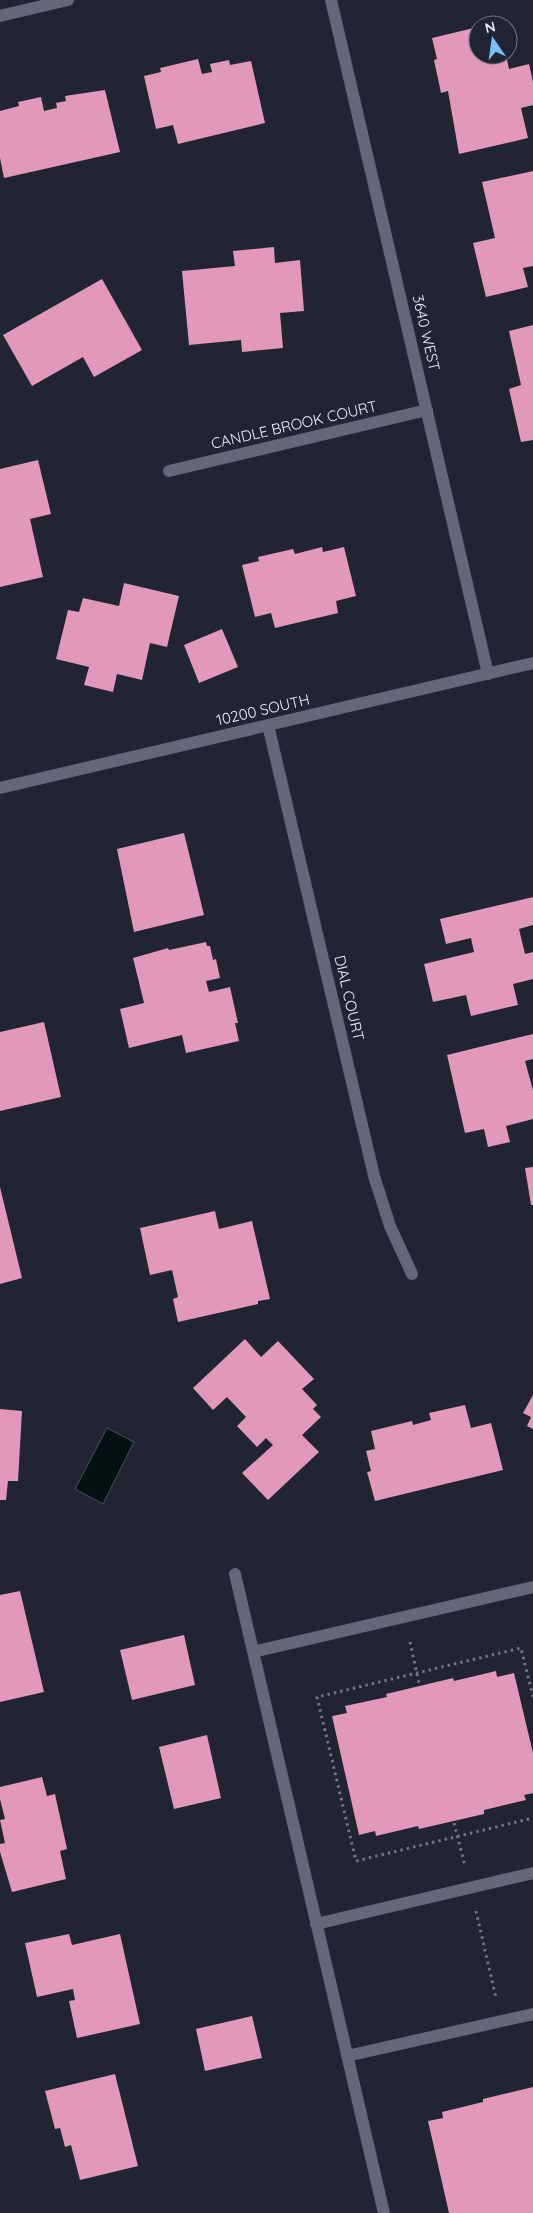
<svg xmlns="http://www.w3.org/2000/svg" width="533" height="2213" font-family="Quicksand,sans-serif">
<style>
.water{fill:#041112;stroke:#4a5457}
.building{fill:#e298bb}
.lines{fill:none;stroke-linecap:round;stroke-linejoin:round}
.path{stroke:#727582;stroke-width:3;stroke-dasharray:2.5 4;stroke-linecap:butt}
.lane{stroke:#64677a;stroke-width:12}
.street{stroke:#64677a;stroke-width:12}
.labels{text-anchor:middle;stroke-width:5;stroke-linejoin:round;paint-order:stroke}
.street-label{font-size:15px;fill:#eceff9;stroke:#212433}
</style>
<rect width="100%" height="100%" fill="#212433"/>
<path class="water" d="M107,1428L134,1442L103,1504L75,1489Z"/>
<path class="building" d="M478,27V55H506L509,69L529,64L533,82V105L521,108L528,138L459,154L448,91L441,93L434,60L437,59L432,38Z
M198,59L202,74L212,72L210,64L229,60L230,65L251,61L265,123L178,144L173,125L156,129L144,76L161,72L160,68Z
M105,90L120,152L4,178L0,158V111L19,106L18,102L41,97L44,111L57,108L56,103L66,101L65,96Z
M533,171V266L523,268L528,287L486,297L473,243L495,238L482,182Z
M274,247L275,263L300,260L304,311L280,313L283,348L242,352L241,340L189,345L182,271L235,266L233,251Z
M102,279L142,350L94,377L83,357L32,386L3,335Z
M533,325V440L521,442L509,389L521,385L509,331Z
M38,460L51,514L30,519L43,577L0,587V469Z
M322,547L323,552L344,547L356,596L336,601L338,613L275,628L271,613L255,617L242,565L259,561L258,557L293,549L295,554Z
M124,583L179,596L167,647L150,643L142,680L117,674L113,692L84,685L89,667L56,659L68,610L79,612L83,598L119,606Z
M222,629L238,667L199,683L184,645Z
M184,833L204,915L134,932L117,849Z
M533,897V925L519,929L525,954L533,952V979L513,984L518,1005L471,1016L466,995L433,1002L424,964L474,952L471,938L446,944L440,919Z
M206,942L207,946H210L213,960L216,959L220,978L206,981L209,992L230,987L238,1023H235L239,1041L186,1053L182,1035L129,1048L120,1009L144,1003L133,958L168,948L169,950Z
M44,1022L61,1097L0,1111V1032Z
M533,1034V1059L525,1061L533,1090V1119L506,1126L510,1142L488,1147L484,1129L465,1133L447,1055Z
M533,1167V1205H531L525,1168Z
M0,1187L22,1278L0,1284Z
M215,1211L219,1229L252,1221L270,1299L258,1301V1304L178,1322L173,1299L178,1297L172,1270L150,1275L140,1228Z
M245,1339L261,1357L278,1341L314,1379L302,1389L317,1405L313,1409L321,1417L302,1435L319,1452L268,1500L242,1473L273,1445L266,1438L257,1447L237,1426L246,1417L227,1397L213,1410L193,1388Z
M533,1395V1429L527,1426L531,1417L523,1413Z
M465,1405L471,1428L491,1423L503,1470L375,1501L367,1472L371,1471L366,1451L375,1449L371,1431L412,1421L413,1425L431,1420L429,1413Z
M0,1409L22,1411L18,1481H8L6,1500H0Z
M20,1591L44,1692L0,1702V1595Z
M184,1635L195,1685L132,1700L120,1650Z
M496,1671L497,1677L514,1673L533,1753V1793L524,1795L526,1800L484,1810V1814L419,1829L418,1826L376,1836L375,1831L359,1835L332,1716L347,1713L345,1706L387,1697L386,1694L453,1678L454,1681Z
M207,1735L221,1798L174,1809L159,1747Z
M42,1777L47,1796L55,1794L67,1849L60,1851L66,1879L12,1892L0,1852V1844L5,1843L0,1820L5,1819L0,1799V1787Z
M69,1934L72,1945L120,1934L140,2024L77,2038L69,2001L75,2000L73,1989L37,1997L25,1943Z
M252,2016L262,2058L205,2071L196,2029Z
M115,2074L138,2166L80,2180L71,2145L65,2147L60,2128L55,2129L45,2091Z
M533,2087V2213H449L428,2121L443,2118L442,2112L483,2102V2099Z"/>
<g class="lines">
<path class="path" d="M410,1642L419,1683
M533,1697L521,1648L317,1697L356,1861L533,1818
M454,1823L465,1866
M476,1911L496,1998"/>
<path class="lane" d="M235,1574L384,2213
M253,1652L533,1587
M316,1924L533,1873
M347,2056L533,2014"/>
<path class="street" d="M331,0L488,674
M0,16L68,0
M169,471L427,410
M268,725L374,1176L390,1226L412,1274
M0,788L533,663"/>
</g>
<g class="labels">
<g class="street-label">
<text transform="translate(426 333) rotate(77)" y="5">3640 WEST</text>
<text transform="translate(294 425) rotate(-13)" y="5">CANDLE BROOK COURT</text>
<text transform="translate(263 710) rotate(-13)" y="5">10200 SOUTH</text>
<text transform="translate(349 998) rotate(77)" y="5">DIAL COURT</text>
</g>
</g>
<g transform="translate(493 40) rotate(347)"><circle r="24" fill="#212433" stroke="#727582"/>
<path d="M0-4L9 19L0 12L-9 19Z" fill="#7abef8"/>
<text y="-8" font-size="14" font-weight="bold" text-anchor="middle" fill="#eceff9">N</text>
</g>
</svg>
